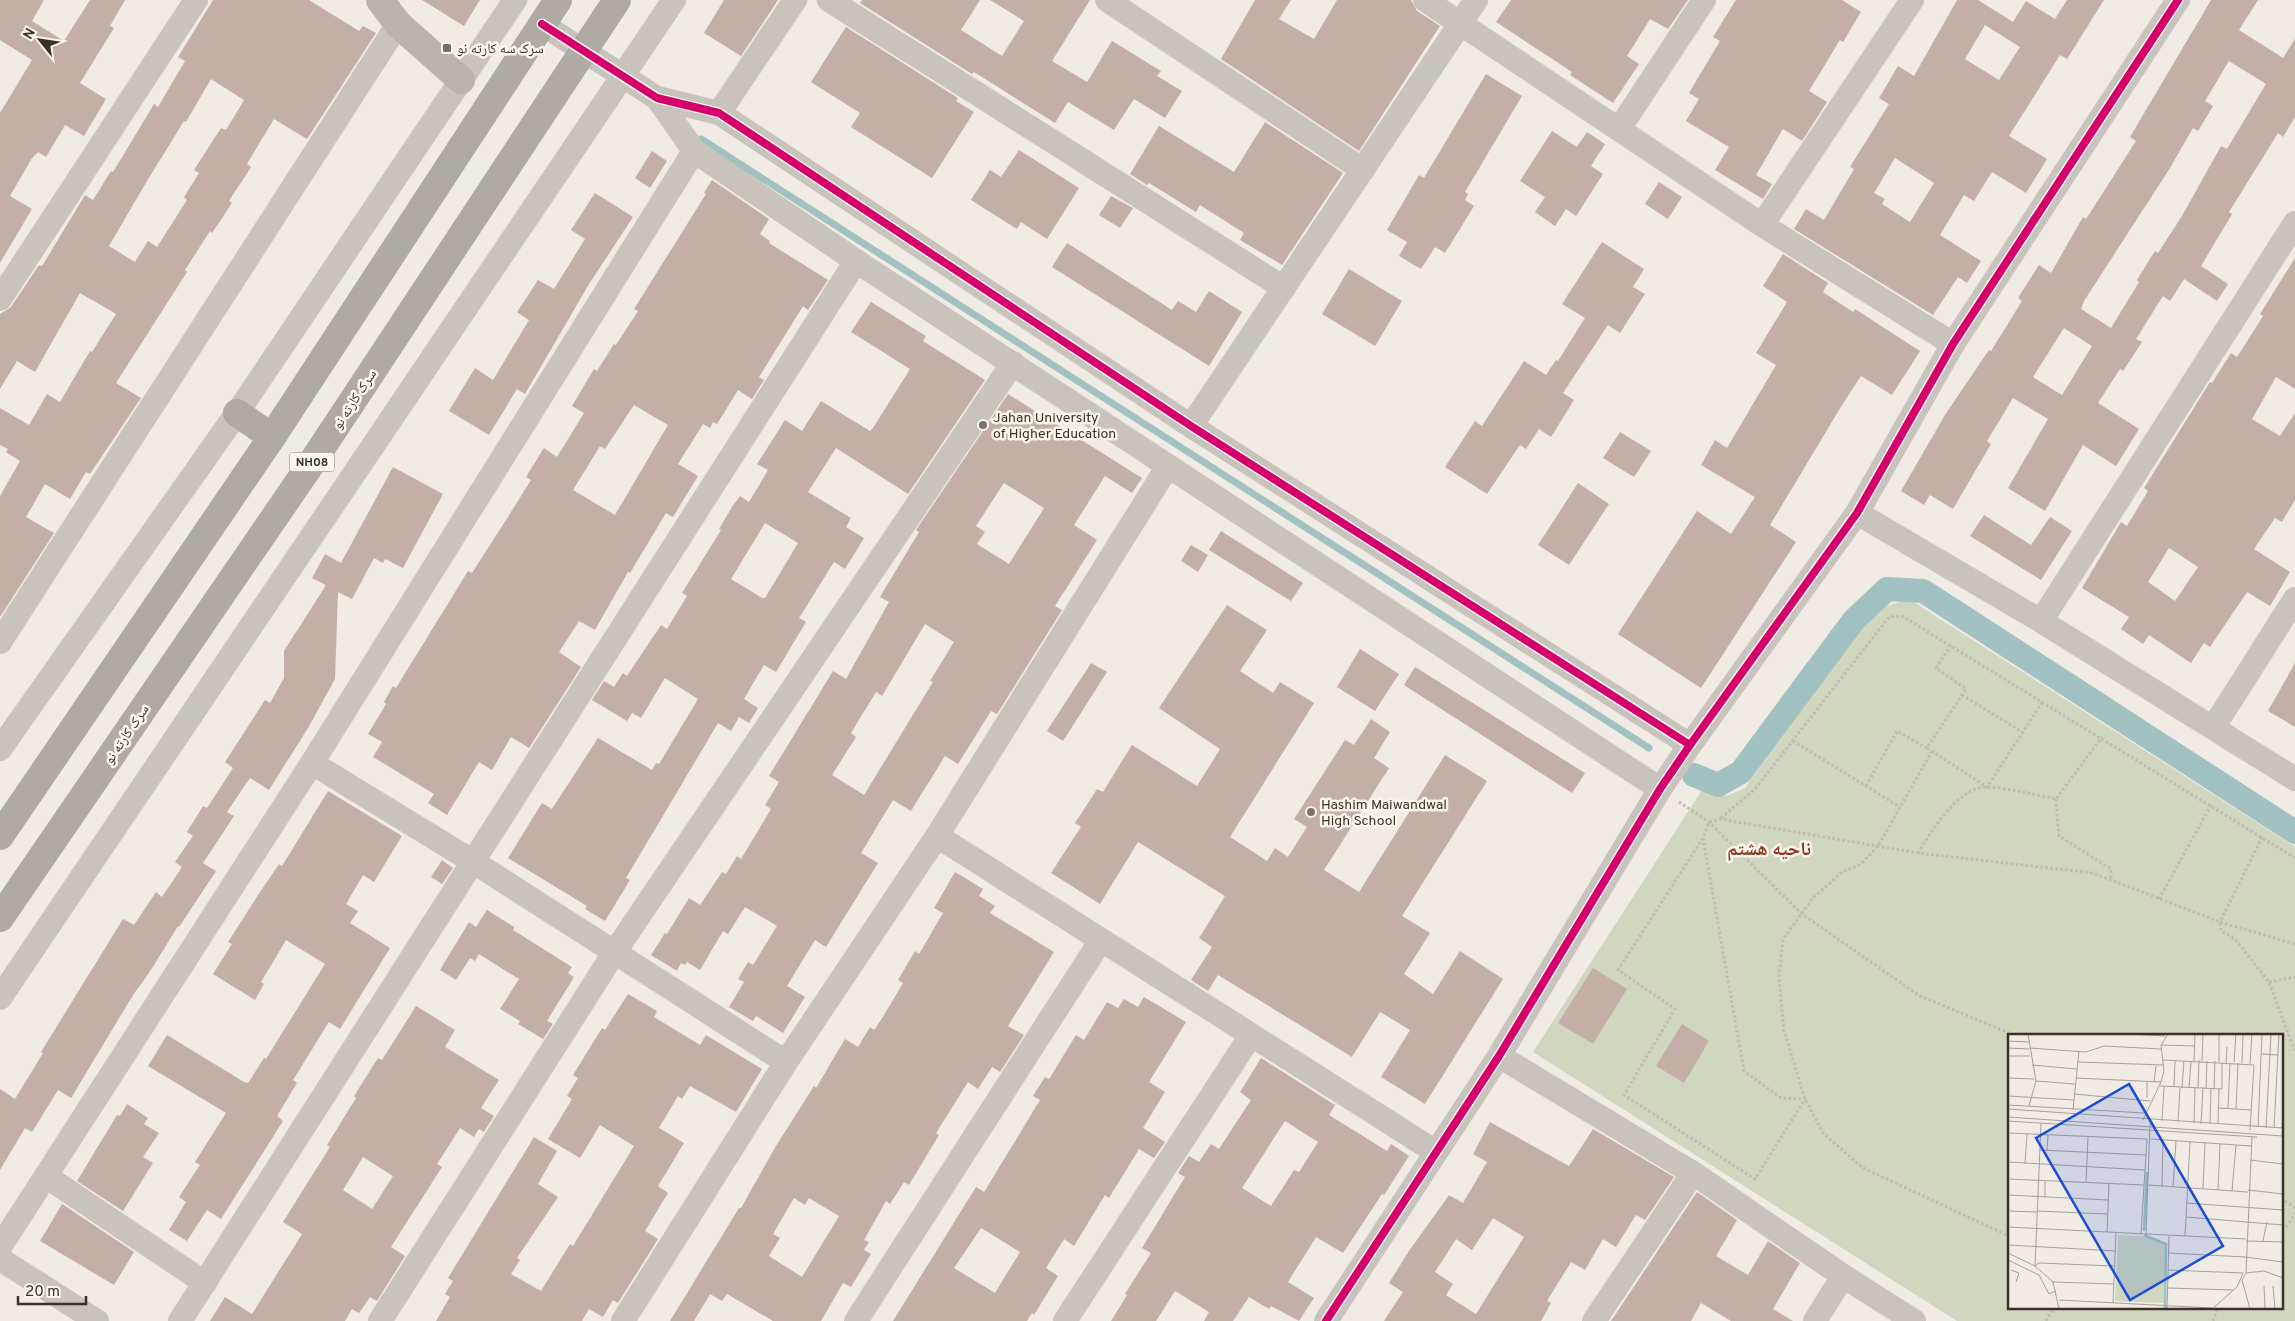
<svg xmlns="http://www.w3.org/2000/svg" width="2295" height="1321" font-family="Overpass,'Noto Naskh Arabic',sans-serif">
<style>
.green{fill:#d1d6bf;fill-rule:evenodd}
.lines{fill:none;stroke-linecap:round;stroke-linejoin:round}
.stream{stroke:#a1c2c1;stroke-width:7}
.canal{stroke:#a1c2c1;stroke-width:24}
.building{fill:#c3afa7;fill-rule:evenodd}
.path{stroke:#c2bbb6;stroke-width:3;stroke-dasharray:2.5 2.5;stroke-linecap:butt}
.street{stroke:#c9c3be;stroke-width:24}
.secondary{stroke:#bab3ae;stroke-width:28}
.highway{stroke:#afaaa4;stroke-width:28}
.cycleway-casing{stroke:#fbf5ee;stroke-width:11}
.cycleway{stroke:#d6006c;stroke-width:8}
.poi-dot{fill:#7a716c;stroke:#fbf5ee;stroke-width:2}
.labels{text-anchor:middle;stroke-width:5;stroke-linejoin:round;paint-order:stroke}
.shield{fill:#fbf5ee;stroke:#756b66;stroke-width:1}
.shield-label{font-size:12px;font-weight:bold;fill:#3b302b}
.poi-label{font-size:14px;fill:#3b302b;stroke:#fbf5ee;text-anchor:start}
.street-label{font-size:14px;fill:#3b302b;stroke:#fbf5ee}
.district-label{font-size:19px;font-weight:bold;fill:#8c3b22;stroke:#fbf5ee}
.inset-river{fill:none;stroke:#a1c2c1;stroke-width:2.5}
.inset-road{fill:none;stroke:#a8a09b;stroke-width:1}
.view{fill:#1d4ed8;fill-opacity:0.15;stroke:#1d4ed8;stroke-width:2.5}
.inset-edge{fill:none;stroke:#3b302b;stroke-width:2.5}
</style>
<rect width="100%" height="100%" fill="#f0ebe5"/>
<path class="green" d="M1909,599L2295,847V1321H1957L1533,1052L1704,787L1726,796L1745,788L1874,610ZM2009,1035H2281V1307H2009Z"/>
<g class="lines">
<path class="stream" d="M701,139L1649,748"/>
<path class="canal" d="M1694,775L1718,785L1741,772L1854,620L1887,589L1923,591L2295,832"/>
</g>
<path class="building" d="M0,0H44L32,21L64,41L90,0H125L110,26L114,28L80,83L106,99L84,136L65,125L46,157L38,152L32,158L10,196L32,209L0,263V113L32,60L0,40Z
M213,0H309L359,31L363,26L376,33L307,139L274,119L247,164L251,167L229,201L232,203L212,233L210,231L185,270L187,272L116,383L141,398L90,474L86,472L70,499L45,484L26,517L54,533L0,617V496L20,461L6,452L8,449L0,445V408L29,425L47,394L60,402L90,351L92,352L116,314L80,293L35,372L17,361L0,389V314L11,307L39,265L42,266L85,195L93,200L111,171L113,172L154,104L158,107L185,61L178,57ZM211,79L244,100L226,130L221,128L194,170L199,173L184,197L187,200L157,247L148,241L135,262L109,246L147,181L184,121L186,122Z
M422,0H480L464,26Z
M724,0H778L741,56L704,33Z
M862,0H980L961,30L1002,56L1024,21L990,0H1090L1052,61L1087,82L1112,41L1161,71L1157,76L1182,91L1165,118L1134,99L1114,130L1068,102L1055,123L974,72L972,74L860,3Z
M1255,0H1291L1279,19L1314,39L1337,0H1411L1417,11L1440,26L1359,151L1221,59Z
M1511,0H1688L1668,29L1650,19L1627,56L1639,64L1613,103L1570,75L1572,72L1496,22Z
M1736,0H1842L1861,12L1843,42L1840,40L1809,91L1827,102L1802,141L1783,129L1756,175L1772,184L1763,199L1715,170L1729,147L1686,121L1699,99L1689,93L1720,41L1713,37Z
M1957,0H1978L2013,22L2026,1L2055,19L2067,0H2104L2067,59L2060,55L2009,136L2047,159L2026,193L1992,172L1974,201L1964,195L1940,235L1981,261L1967,283L1958,277L1933,315L1794,229L1806,209L1824,220L1854,169L1850,167L1889,104L1879,98L1898,66L1914,76ZM1985,25L2020,47L1999,80L1965,59ZM1895,158L1934,183L1910,222L1882,204L1885,199L1874,193Z
M2211,0H2258L2239,30L2283,58L2295,39V117L2283,137L2278,133L2229,212L2232,214L2201,266L2228,284L2217,301L2184,279L2170,301L2163,296L2136,339L2142,342L2123,371L2120,369L2098,403L2139,429L2116,466L2083,445L2045,511L2008,488L2048,419L2013,398L1987,441L1991,444L1953,509L1930,495L1924,505L1901,491L1945,415L1989,350L1991,351L2022,301L2018,298L2039,265L2051,273L2083,217L2086,219L2136,141L2130,137ZM2229,61L2266,84L2227,149L2221,146L2182,216L2158,253L2155,251L2137,280L2139,282L2111,328L2081,309L2084,301L2170,168L2193,128L2198,131L2213,106L2205,101ZM2064,328L2092,346L2062,395L2033,377Z
M846,27L958,98L956,101L974,112L932,178L851,127L860,113L811,82Z
M1486,74L1522,96L1465,192L1468,194L1465,200L1474,206L1445,253L1435,247L1421,269L1399,256L1407,242L1387,230L1419,175L1424,178Z
M1265,122L1343,173L1282,265L1240,240L1244,233L1200,205L1196,212L1149,183L1147,185L1130,174L1159,126L1234,172Z
M1552,131L1577,147L1587,132L1605,144L1591,166L1603,174L1576,216L1566,209L1555,226L1535,212L1545,197L1520,181Z
M1019,150L1079,188L1047,239L1021,222L1017,229L971,200L990,170L1001,177Z
M652,151L667,161L650,188L635,178Z
M712,180L769,219L760,234L770,241L769,243L828,280L808,310L803,306L759,377L764,380L752,399L738,390L717,424L713,422L710,428L703,424L678,464L698,476L673,517L666,513L630,573L628,572L595,630L579,621L559,652L581,667L529,748L511,737L492,770L479,762L447,815L428,803L434,794L373,757L382,742L368,734L386,704L384,702L393,686L396,688L468,571L472,573L506,520L531,480L526,477L544,448L557,457L584,413L572,406L594,369L597,371L614,344L616,345L638,311L634,309L706,194L704,193ZM634,405L668,425L615,515L573,490L600,446L605,449Z
M1659,182L1682,197L1668,219L1645,204Z
M595,193L633,217L589,284L525,394L517,389L489,435L449,411L475,368L493,380L529,320L517,312L538,280L554,289L585,239L571,230Z
M1111,196L1133,208L1120,228L1099,215Z
M1602,242L1644,269L1633,287L1645,294L1620,333L1608,325L1563,393L1574,400L1551,437L1539,429L1526,449L1520,445L1487,494L1445,467L1475,421L1482,426L1524,361L1546,375L1556,360L1558,361L1585,318L1562,304Z
M1067,243L1172,310L1178,301L1196,312L1209,291L1242,312L1209,366L1052,267Z
M1783,254L1828,283L1823,292L1853,312L1855,309L1920,351L1892,395L1861,376L1842,405L1770,525L1796,542L1701,688L1618,634L1697,511L1731,534L1755,497L1701,465L1715,440L1727,448L1776,365L1756,353L1787,302L1763,286Z
M2295,258V389L2276,377L2252,419L2280,436L2295,413V500L2282,522L2275,518L2254,549L2290,572L2270,606L2247,592L2210,647L2204,643L2191,663L2149,635L2143,644L2121,629L2129,617L2082,588L2121,522L2127,526L2148,491L2144,488L2210,382L2212,383L2231,353L2237,357L2263,316L2260,314ZM2169,548L2198,567L2175,601L2148,582Z
M1349,269L1402,301L1375,346L1322,314Z
M871,302L926,336L923,341L985,380L908,494L836,448L808,492L851,518L846,527L864,538L845,569L834,562L799,618L806,622L776,672L764,665L744,699L758,708L749,723L739,717L731,731L718,723L626,878L630,880L605,921L585,909L587,906L508,858L542,803L552,809L598,738L652,770L656,763L659,764L698,699L665,678L641,718L632,713L627,721L592,700L604,681L614,687L623,673L627,676L661,625L667,629L687,596L682,593L721,530L719,529L732,507L740,496L749,502L768,470L757,464L785,420L802,431L821,401L870,431L873,428L910,369L851,332ZM765,523L798,543L765,598H762L731,579Z
M1008,394L1142,478L1132,493L1105,476L1074,525L1097,540L1055,606L1062,610L997,714L991,711L958,764L945,756L911,811L893,800L861,853L878,863L826,947L815,940L787,986L805,997L783,1033L756,1016L753,1021L729,1007L744,982L738,979L748,962L753,965L777,926L745,907L728,934L723,931L700,970L687,962L685,965L681,963L677,971L651,955L665,933L667,934L689,898L700,905L722,872L726,874L737,856L741,859L771,809L765,805L779,782L769,776L833,671L846,679L889,602L880,597L919,532L916,530ZM1004,483L1044,508L1009,564L977,544L985,532L976,526ZM925,624L954,642L930,681L933,682L864,795L832,775L856,737L851,733L876,692L882,696Z
M1620,432L1651,451L1634,477L1603,458Z
M393,467L443,494L403,568L385,559L383,563L374,558L352,599L338,592L335,679L308,728L269,790L250,778L227,812L234,816L203,863L216,871L179,927L178,926L149,973L133,995L71,1098L58,1090L32,1132L25,1128L0,1170V1089L15,1099L43,1053L41,1052L123,919L134,925L156,892L162,897L182,867L175,862L193,836L187,832L203,806L207,808L233,768L225,762L265,700L270,703L284,678V651L326,585L312,578L325,554L341,563Z
M1578,483L1609,504L1569,565L1538,545Z
M1984,515L2031,545L2050,517L2072,531L2041,580L1970,536Z
M1221,531L1303,583L1291,601L1209,550Z
M1191,545L1208,555L1198,572L1181,561Z
M1227,605L1267,630L1240,671L1273,693L1280,682L1314,703L1230,837L1267,861L1275,848L1288,857L1307,827L1294,819L1345,740L1354,745L1371,719L1390,732L1374,758L1389,768L1324,870L1359,892L1445,755L1487,781L1402,916L1430,933L1404,974L1433,994L1460,951L1503,979L1425,1104L1381,1077L1410,1030L1380,1012L1352,1057L1218,975L1208,991L1191,980L1212,947L1199,938L1225,896L1138,842L1100,904L1051,873L1081,827L1075,823L1097,789L1103,792L1132,745L1197,786L1220,749L1159,708Z
M1360,649L1399,674L1375,711L1337,687Z
M1091,663L1107,672L1063,741L1047,731Z
M2295,663V727L2268,711Z
M1415,667L1585,773L1572,793L1404,685Z
M328,791L402,836L374,882L363,875L346,904L358,911L350,923L390,948L340,1029L329,1022L293,1080L297,1083L277,1116L283,1121L221,1219L207,1210L187,1241L169,1230L186,1202L179,1197L200,1165L195,1162L226,1113L148,1066L167,1035L244,1082L248,1083L264,1058L266,1059L325,964L286,940L261,982L264,984L255,1000L213,974L232,944L228,942L258,895L279,864L282,866Z
M442,860L453,868L442,884L431,877Z
M955,872L983,889L979,896L995,906L990,913L1054,952L1008,1026L1024,1035L1000,1072L992,1067L978,1089L968,1082L936,1133L939,1135L909,1185L904,1182L890,1204L886,1201L864,1240L869,1242L864,1250L871,1254L851,1287L843,1283L821,1321H773L727,1294L722,1301L710,1294L694,1321H670L739,1208H741L776,1146L814,1086L816,1088L845,1039L858,1047L870,1027L874,1030L881,1020L903,983L898,980L915,951L919,954L943,913L934,908ZM794,1198L805,1205L809,1198L839,1216L802,1277L769,1256L780,1238L773,1234Z
M487,910L514,927L513,930L572,967L568,973L574,977L547,1021L553,1024L543,1039L518,1024L520,1021L500,1009L519,979L479,954L475,961L470,958L456,980L440,970L469,922L476,927Z
M1593,968L1627,989L1593,1044L1558,1023Z
M628,994L657,1011L654,1017L700,1045L706,1035L762,1069L736,1112L690,1086L682,1099L678,1096L659,1128L684,1143L658,1186L668,1193L645,1231L658,1239L618,1303L613,1300L603,1317L589,1309L582,1321H436L450,1297L445,1294L453,1281L448,1278L534,1137L557,1151L538,1184L558,1197L517,1258L520,1260L511,1274L541,1291L570,1244L573,1246L634,1146L600,1125L580,1158L548,1139L572,1099L567,1096L578,1078L573,1075L602,1028L605,1030Z
M1144,997L1186,1022L1149,1082L1165,1092L1143,1128L1165,1142L1154,1158L1139,1149L1109,1198L1105,1195L1074,1246L1064,1239L1046,1268L1058,1276L1034,1315L1032,1313L1027,1321H893L976,1187L984,1192L1040,1100L1033,1096L1045,1077L1049,1079L1076,1035L1084,1040L1107,1002L1118,1008L1124,999L1138,1007ZM981,1228L1020,1252L995,1293L954,1268Z
M416,1006L455,1030L445,1047L499,1080L481,1108L494,1116L484,1132L479,1129L474,1137L460,1128L437,1164L442,1167L391,1247L405,1256L377,1301L370,1297L359,1313L352,1309L345,1321H210L225,1297L252,1314L302,1234L283,1222L330,1147L327,1145L356,1098L354,1096L378,1058L382,1060ZM363,1157L393,1176L372,1209L343,1190Z
M1682,1024L1709,1041L1684,1083L1656,1066Z
M1261,1058L1335,1105L1329,1115L1387,1151L1391,1144L1409,1156L1384,1195L1382,1194L1343,1253L1316,1237L1288,1282L1314,1298L1299,1321L1271,1306L1269,1309L1249,1297L1233,1321H1204L1209,1312L1175,1291L1156,1321H1111L1127,1295L1125,1294L1151,1253L1142,1248L1185,1177L1178,1173L1189,1156L1199,1162L1211,1144L1219,1149L1251,1100L1240,1092ZM1285,1121L1318,1142L1299,1172L1294,1170L1271,1206L1242,1188Z
M127,1104L148,1118L144,1124L159,1133L143,1157L153,1163L123,1211L77,1181L117,1115L120,1116Z
M1490,1122L1569,1166L1593,1129L1674,1177L1645,1220L1636,1215L1616,1247L1603,1239L1585,1270L1571,1262L1547,1301L1551,1303L1541,1321H1384L1403,1292L1389,1283L1409,1251L1449,1195L1463,1203L1487,1162L1473,1154ZM1493,1218L1524,1237L1476,1314L1446,1295L1453,1284L1435,1272L1456,1239L1472,1250Z
M1697,1192L1737,1220L1716,1256L1748,1275L1768,1241L1800,1263L1773,1309L1793,1321H1731L1701,1303L1691,1321H1611Z
M62,1204L134,1252L114,1285L40,1241Z"/>
<g class="lines">
<path class="path" d="M1951,645L1936,668L1966,689L1927,748L1987,787L2043,701
M1962,695L2022,732
M1793,741L1900,807
M1932,751L1878,846L1861,864L1842,872L1813,898L1783,939L1779,977L1784,1031L1805,1099L1823,1133L1863,1168L2009,1236
M1866,786L1897,731L1927,748
M2056,799L2059,836L2111,869V880
M1679,802L1709,822L1802,914L1920,996L2014,1035
M1721,818L1755,789L1889,617L1902,616L2295,858
M2262,837L2220,922L2295,944
M1703,838L1618,970L1675,1009L1624,1095L1755,1179L1805,1099L1781,1098L1744,1071L1703,838L1709,822L1720,819L1918,853L2093,873L2220,922L2221,931L2235,939L2269,982L2295,1052
M1918,853C1933,830 1957,787 1988,787C2010,788 2035,795 2056,799L2102,737
M2159,899L2211,805
M2269,982L2295,977
M2281,1198L2295,1208
M2281,1228L2287,1226L2295,1213
M2046,1321L2054,1307
M2213,1321L2218,1307"/>
<path class="street" d="M829,0L1284,288
M1107,0L1363,170
M1425,0L1762,225L1953,344
M542,24L657,98L719,113L1191,426L1690,745
M657,98L694,151L856,261L1660,789
M719,113L795,0
M1619,129L1704,0
M1762,225L1912,0
M0,299L196,0
M1191,426L1476,0
M1857,513L2041,621L2295,779
M2041,621L2295,223
M0,642L398,24
M2213,728L2295,599
M0,749L237,413L515,0
M312,763L472,861L786,1062
M937,836L1436,1152
M0,998L674,0
M1499,1056L1693,1173L1843,1276L1914,1321
M47,1177L205,1283
M0,1247L312,763L694,151
M0,1259L97,1321
M180,1321L856,261
M380,1321L614,953L1013,363
M623,1321L786,1062L937,836L1168,466
M856,1321L1101,940
M1065,1321L1251,1035
M1326,1321L1499,1056L1660,789L1690,745L1857,513L1953,344L2178,0
M1594,1321L1693,1173
M1815,1321L1843,1276"/>
<path class="secondary" d="M380,0L398,24L461,80"/>
<path class="highway" d="M237,413L272,437
M0,836L272,437L558,0
M0,918L311,464L617,0"/>
<g class="cycleway-casing">
<path id="cycleway" d="M542,24L657,98L719,113L1191,426L1690,745
M1326,1321L1499,1056L1660,789L1690,745L1857,513L1953,344L2178,0"/>
</g>
<use href="#cycleway" class="cycleway"/>
</g>
<g class="poi-dot">
<rect x="442" y="43" width="10" height="10" rx="2.5"/>
<circle cx="983" cy="425" r="5"/>
<circle cx="1311" cy="812" r="5"/>
</g>
<g class="labels">
<rect class="shield" x="289.5" y="452.5" width="45" height="19" rx="4"/>
<g class="shield-label">
<text x="312" y="466">NH08</text>
</g>
<g class="poi-label">
<text x="457" y="53">سرک سه کارته نو</text>
<text x="993" y="422">Jahan University<tspan x="993" dy="16">of Higher Education</tspan></text>
<text x="1321" y="809">Hashim Maiwandwal<tspan x="1321" dy="16">High School</tspan></text>
</g>
<g class="street-label">
<text transform="translate(354 399) rotate(-57)" y="5">سرک کارته نو</text>
<text transform="translate(126 734) rotate(-56)" y="5">سرک کارته نو</text>
</g>
<g class="district-label">
<text x="1769" y="855">ناحیه هشتم</text>
</g>
</g>
<g transform="translate(2008 1034)">
<rect width="275" height="275" fill="#f0ebe5"/>
<path d="M110,201L135,202L157,209L156,269L107,267Z" fill="#d1d6bf"/>
<path class="inset-river" d="M136,197L139,138M136,201L158,210L157,275"/>
<path class="inset-road" d="M20,0L28,47L21,72M60,0H113M120,0L157,2M0,7L21,8M153,11L187,12M0,14L21,15M21,14L78,18L96,12L153,15M254,20L270,21M0,22H22M155,26L246,31L242,96M186,27L187,0M194,27L195,0M70,28L156,31M211,28V0M226,28L228,0M218,29L219,13M234,29L235,0M242,30L244,0M24,31L69,35M0,44L26,45M68,44L153,48M28,47L67,50M139,47V64M146,48L148,32M152,52L214,55V29M166,53L167,26M174,54L176,27M181,54L183,27M190,54L191,26M198,55L199,27M206,55L207,27M66,60L142,67M0,62L66,66M0,71L136,79M211,74L243,76M220,74L222,29M0,75L275,94M228,75L230,29M65,76L71,17M0,83L275,102M135,86L153,48L156,37L153,11L160,0M0,87L249,103M154,87L156,53M170,88L172,54M33,89L27,232L45,248L51,275M186,89L187,54M193,90L195,54M202,90L203,55M210,90L211,55M250,93L254,0M258,94L263,0M266,94L271,0M274,94L275,78M0,99L139,105M143,105L243,112M32,116L138,121M39,117L40,101M242,126L275,130M0,128L137,136M17,130L19,100M0,145L136,151M78,149L80,103M140,151L240,158M154,152L155,106M165,153L168,107M195,155L197,109M210,156L212,110M240,156L275,160M224,157L228,111M0,161L100,166M37,164V147M178,169L275,176M0,177L29,178M29,177L99,180M178,183L275,191M0,193L238,205M99,198L101,150M133,199L139,105M138,200L142,89M177,202L182,108M238,207L275,208M255,207L259,188M0,211L108,217M0,219L27,232L31,229L106,232M161,219L237,223L275,228M0,226L31,241L41,260L48,257M3,236L11,239L8,248M160,236L235,239M238,239L256,237L275,244M45,248L106,250M256,252L257,275M265,252L267,275M160,254L225,256M51,266L204,274M105,269L108,199M159,275L161,202M204,275L229,253L235,239M242,275L234,246L238,239L244,103"/>
<path class="view" d="M121,50L215,212L122,266L28,104Z"/>
<rect width="275" height="275" class="inset-edge"/>
</g>
<g transform="translate(40 40) rotate(300)" stroke="#fbf5ee" stroke-width="4" paint-order="stroke">
<path d="M0-4L9 19L0 12L-9 19Z" fill="#3b302b"/>
<text y="-8" font-size="14" font-weight="bold" text-anchor="middle" fill="#3b302b">N</text>
</g>
<path d="M18 1296v8h68v-8" fill="none" stroke="#3b302b" stroke-width="2.5"/>
<text x="25" y="1296" font-size="15" fill="#3b302b" stroke="#fbf5ee" stroke-width="4" paint-order="stroke">20 m</text>
</svg>
